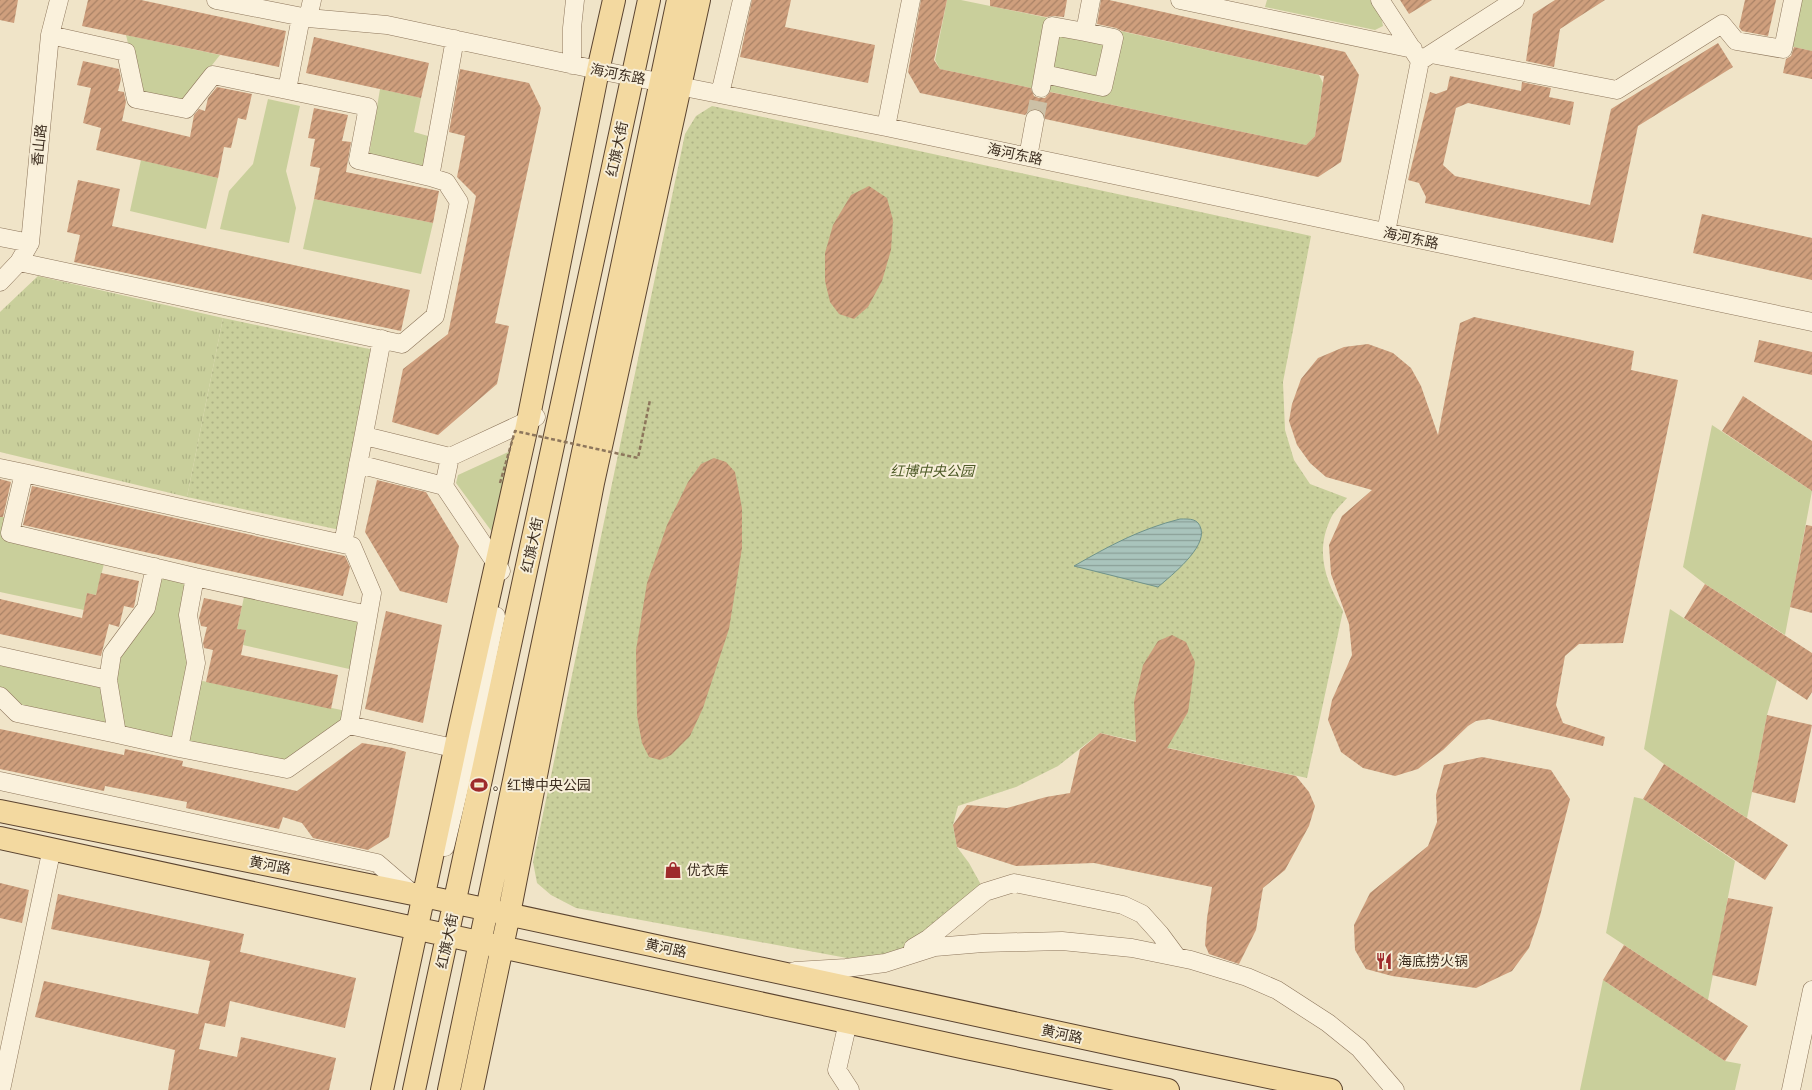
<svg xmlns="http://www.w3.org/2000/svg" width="1812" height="1090" font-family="'Roboto Serif','Noto Sans SC',serif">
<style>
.grass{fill:url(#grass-tufts)}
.park{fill:url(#park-dots)}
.garden{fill:#c9cf9b}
.water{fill:url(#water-rules);stroke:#6f938a}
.building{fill:url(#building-hatch)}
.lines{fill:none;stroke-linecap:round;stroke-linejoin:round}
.minor-tunnel{stroke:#ccc0a6;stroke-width:18;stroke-dasharray:18 9;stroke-linecap:butt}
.minor-casing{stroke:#8d765c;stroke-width:19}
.major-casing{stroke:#5b4430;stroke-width:24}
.minor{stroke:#faf1dc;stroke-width:18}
.major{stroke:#f3d9a0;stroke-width:22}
.path-bridge{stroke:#8d765c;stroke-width:2.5;stroke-dasharray:4 2.5;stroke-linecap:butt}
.labels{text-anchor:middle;stroke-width:4;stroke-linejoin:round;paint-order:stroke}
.street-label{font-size:14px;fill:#3d2e20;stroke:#f7eed8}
.park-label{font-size:14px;font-style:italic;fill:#4d5a26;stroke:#f7eed8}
.poi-label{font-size:14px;fill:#3d2e20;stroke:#f7eed8;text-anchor:start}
</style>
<defs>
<pattern id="grass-tufts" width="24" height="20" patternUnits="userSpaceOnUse" patternTransform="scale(1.25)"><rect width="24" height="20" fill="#c9cf9b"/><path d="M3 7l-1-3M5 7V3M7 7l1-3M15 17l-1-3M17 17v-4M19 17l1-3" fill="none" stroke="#aeb285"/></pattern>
<pattern id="park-dots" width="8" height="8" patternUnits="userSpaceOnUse" patternTransform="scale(1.25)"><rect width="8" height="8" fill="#c9cf9b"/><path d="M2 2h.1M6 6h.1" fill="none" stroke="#aeb285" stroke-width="1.8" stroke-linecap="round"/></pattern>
<pattern id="water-rules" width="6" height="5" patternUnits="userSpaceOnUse" patternTransform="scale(1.25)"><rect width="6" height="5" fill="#a9c4bc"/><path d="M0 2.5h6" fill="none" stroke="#8ba098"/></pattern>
<pattern id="building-hatch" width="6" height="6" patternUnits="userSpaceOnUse" patternTransform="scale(1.25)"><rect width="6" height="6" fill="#cf9f7d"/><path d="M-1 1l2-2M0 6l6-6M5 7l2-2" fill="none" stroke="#a98266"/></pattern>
</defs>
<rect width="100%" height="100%" fill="#f0e4c8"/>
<path class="grass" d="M38,276L223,318L187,497L0,452V312Z"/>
<path class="park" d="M712,106L1311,236L1283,382L1285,430L1294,460L1310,484L1347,498C1341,505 1333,512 1330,520C1315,554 1326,581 1343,611L1307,778L1100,733L1058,766L1016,787L958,806L953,825L957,847L969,863L985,892L897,955L847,958L576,908L551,895L537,883L533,862L685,134L696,116Z
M223,318L374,350L340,530L187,497Z"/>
<path class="garden" d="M947,0H961L1063,21L1093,25L1319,75L1323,83L1315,136L1306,145L940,69L935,60Z
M1267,0H1370L1381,16L1383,26L1375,30L1265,7Z
M1800,0H1812V51L1789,46Z
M126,35L220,55L181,104L140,94Z
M380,89L421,98L414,132L428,136L424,167L369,155Z
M268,99L300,106L286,171L296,208L289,243L220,229L229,191L253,164Z
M141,160L218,178L206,229L130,211Z
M314,199L433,223L421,274L303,249Z
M1712,425L1812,491L1785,635L1705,584L1683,567Z
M524,445L501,544L456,483L458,475Z
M0,517H4L10,533L106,556L96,595L87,593L84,610L0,592Z
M155,567L195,577L193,679L351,712L287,769L17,713L0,696V656L107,680L146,608Z
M246,588L368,615L358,671L243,645L246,631L237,629Z
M1670,609L1777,680L1767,715L1747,818L1664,764L1644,749Z
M1634,797L1643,799L1735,861L1708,1000L1606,933Z
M1603,980L1725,1061L1741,1064L1735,1090H1580Z"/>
<path class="water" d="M1180,519C1190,519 1198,518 1201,529C1206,548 1172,575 1158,587L1074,566C1109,546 1140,529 1180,519Z"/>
<path class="building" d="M0,0H18L14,23L0,20Z
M88,0H141L286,31L279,67L82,26Z
M752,0H791L785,27L875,45L868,83L740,57Z
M921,0H947L934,60L940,69L1031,88L1034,96L1039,98H1045L1050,92L1306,145L1315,136L1324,76L1122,31L1116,28L1097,24L1101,0H1109L1345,52L1359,75L1341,162L1318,177L1045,119L1042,111L1037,109H1031L1025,115L920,93L908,72Z
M990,0H1067L1064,17L1053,16L1046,17L990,6Z
M1400,0H1432L1409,14Z
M1555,0H1605L1560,29L1554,67L1526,61L1533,14Z
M1745,0H1776L1768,36L1742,31L1739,27Z
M314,37L429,63L421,98L306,73Z
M1718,43L1733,67L1638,126L1613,243L1425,203L1426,197L1419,183L1408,180L1430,92L1436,94L1447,90L1450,76L1521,91L1522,82L1551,88L1549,97L1574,102L1570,125L1468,103L1456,108L1443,165L1455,176L1590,205L1611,109Z
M1794,47L1812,51V79L1783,73L1786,59L1791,56Z
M83,61L119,69L121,79L118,91L124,92L126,102L122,121L190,137L194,115L199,109L205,111L208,98L217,87L252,94L246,120L238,118L231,148L224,147L218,178L96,150L101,128L83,123L91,88L77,85Z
M460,69L529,83L541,108L495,323L509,326L497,384L438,435L392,422L403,369L448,334L476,196L457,177L465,136L449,132Z
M314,108L348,115L342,141L351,142L346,172L439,191L433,223L314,199L320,168L310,166L315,139L308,138Z
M78,180L120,189L112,226L410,290L401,331L74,262L80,235L67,232Z
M869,186L887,198L893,220L891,250L882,281L868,307L854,319L839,314L830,302L825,281V253L833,225L851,195Z
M1702,214L1812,238V280L1693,253Z
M1474,317L1634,351L1631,370L1678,380L1623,643L1579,644L1565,656L1556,705L1563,723L1605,737L1603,746L1489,719L1476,721L1468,726L1443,750L1418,769L1395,776L1363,768L1341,752L1328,720L1332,700L1352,655L1349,624L1331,574L1329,545L1342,516L1372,490L1326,477L1310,463L1297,445L1289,421L1292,404L1301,379L1318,358L1344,347L1368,344L1393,353L1411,368L1421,386L1438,435L1460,323Z
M1759,340L1812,352V375L1754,362Z
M1743,396L1812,441V491L1722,431Z
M714,458L726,462L735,472L742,508V548L729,629L703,708L690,736L671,755L660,760L649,757L642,743L637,716L636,650L647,583L667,525L688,482L701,464Z
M0,479L11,482L3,517H0Z
M377,480L426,492L459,546L447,603L400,591L365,532Z
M32,486L345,556L350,567L343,596L23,525Z
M1806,525L1812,526V613L1790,607Z
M101,573L139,581L134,607L133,608L124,606L119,627L109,624L101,656L0,634V599L82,618L87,593L96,595Z
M1705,584L1812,653V692L1807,700L1684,618Z
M204,598L242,606L237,629L246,630L241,655L338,675L331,709L206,682L213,650L204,648L203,643L207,627L201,626L199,618Z
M386,611L442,625L423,723L365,709Z
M1172,635L1186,642L1195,662L1188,712L1167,748L1296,776L1309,792L1315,806L1309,826L1285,870L1263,888L1256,930L1239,964L1209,954L1205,945L1207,918L1212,887L1094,863L1016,866L957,847L953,825L967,805L1007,808L1046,797L1070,793L1080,750L1100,733L1136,742L1134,702L1143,665L1158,641Z
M1767,715L1812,725L1795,803L1752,792Z
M0,729L124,755L125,749L183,761L182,766L297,791L362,743L393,748L406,752L389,837L368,850L313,838L302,823L283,817L279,829L186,808L187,802L105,786L104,791L0,769Z
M1482,757L1551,770L1570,799L1540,916L1529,948L1512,971L1476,988L1392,976L1366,969L1355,950L1354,925L1370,893L1428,846L1437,822L1436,795L1444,765Z
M1664,764L1788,845L1765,880L1643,799Z
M0,883L29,890L22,923L0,918Z
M58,894L244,934L240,952L356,978L345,1028L230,1001L225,1027L205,1023L199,1049L237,1057L241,1037L336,1058L329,1090H168L175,1050L35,1017L44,981L198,1014L210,961L51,929Z
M1728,898L1773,907L1756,986L1712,975Z
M1624,945L1748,1026L1725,1061L1603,980Z"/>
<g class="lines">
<path class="minor-tunnel" d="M1035,119L1041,88"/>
<g class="minor-casing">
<path id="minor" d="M216,0L308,18L387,25L598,70L886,127L1812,322
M1180,0L1413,49
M1380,0L1420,61L1515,0
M308,18L312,0
M50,35L126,52L136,99L186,109L213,75L287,90L301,17
M1431,54L1617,90L1722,24L1736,41L1783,49L1793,0
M572,65V28L575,0
M1044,74L1103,87L1114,38L1085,32
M1041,88L1052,26L1085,32L1091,0
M287,90L368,107L358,160L430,177L455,39
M720,94L742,0
M886,127L911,0
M1028,157L1035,119
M1386,232L1420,61
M0,237L30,243
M19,262L402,344L435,316L459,202L446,182L430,177
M0,282L19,262L30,243L50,35L59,0
M450,457L536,417
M358,464L444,486L450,457L365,436
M0,468L24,473L10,533L195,577L188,615L196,663L179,748L117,734L108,680L0,656
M24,473L352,546L372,593L349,725
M444,486L501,571
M343,544L382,339
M195,577L368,615
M108,680L112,654L146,608L155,567
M0,696L17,713L117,734
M179,748L287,769L349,725L467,751
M0,781L377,863L413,894
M445,847L468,751L496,616
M913,948L928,939L985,892L1014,883L1123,905L1142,914L1160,934L1177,957
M795,971L846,968L885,963L935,947L983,943L1062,941L1132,948L1191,960L1247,977L1277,990L1328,1023L1359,1048L1395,1090
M848,1022L837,1070L850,1090
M1,1090L52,848
M1791,1090L1812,990"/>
</g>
<g class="major-casing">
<path id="major" d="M0,811L433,898L1130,1048L1331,1090
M0,838L966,1048L1168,1090
M382,1090L460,726L527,426L597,75L614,0
M414,1090L649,0
M449,1090L678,0
M472,1090L509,914L593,483L699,0"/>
</g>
<use href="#minor" class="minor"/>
<use href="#major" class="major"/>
<path class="path-bridge" d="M500,483L515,431L638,458L650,400"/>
</g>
<defs>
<g id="stadium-bare" transform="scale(1.35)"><path d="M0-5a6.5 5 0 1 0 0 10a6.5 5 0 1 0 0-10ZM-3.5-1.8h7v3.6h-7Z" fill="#9e2a2b" stroke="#f7eed8" stroke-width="2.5" paint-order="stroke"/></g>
<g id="shop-bare" transform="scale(1.35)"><path d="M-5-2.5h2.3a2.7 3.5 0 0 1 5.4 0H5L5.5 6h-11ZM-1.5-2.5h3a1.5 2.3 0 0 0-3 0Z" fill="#9e2a2b" stroke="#f7eed8" stroke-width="2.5" paint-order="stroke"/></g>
<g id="restaurant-bare" transform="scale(1.35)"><path d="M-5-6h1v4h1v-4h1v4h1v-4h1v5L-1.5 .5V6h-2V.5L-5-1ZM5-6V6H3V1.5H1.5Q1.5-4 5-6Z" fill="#9e2a2b" stroke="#f7eed8" stroke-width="2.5" paint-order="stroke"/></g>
</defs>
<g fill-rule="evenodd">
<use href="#stadium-bare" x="479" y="785"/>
<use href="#shop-bare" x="673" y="870"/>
<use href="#restaurant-bare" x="1384" y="961"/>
</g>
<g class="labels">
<g class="street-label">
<text transform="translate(618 74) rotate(11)" y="5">海河东路</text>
<text transform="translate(39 145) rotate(-84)" y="5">香山路</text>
<text transform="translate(617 149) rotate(-78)" y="5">红旗大街</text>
<text transform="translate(1015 154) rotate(12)" y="5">海河东路</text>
<text transform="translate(1411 238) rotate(12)" y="5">海河东路</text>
<text transform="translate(532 545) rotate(-78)" y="5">红旗大街</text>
<text transform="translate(270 865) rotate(11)" y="5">黄河路</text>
<text transform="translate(447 941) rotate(-78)" y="5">红旗大街</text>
<text transform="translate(666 948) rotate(12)" y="5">黄河路</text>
<text transform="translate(1062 1034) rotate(12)" y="5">黄河路</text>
</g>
<g class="park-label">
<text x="932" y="476">红博中央公园</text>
</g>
<g class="poi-label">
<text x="493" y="790">。红博中央公园</text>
<text x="687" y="875">优衣库</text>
<text x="1398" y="966">海底捞火锅</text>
</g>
</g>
</svg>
